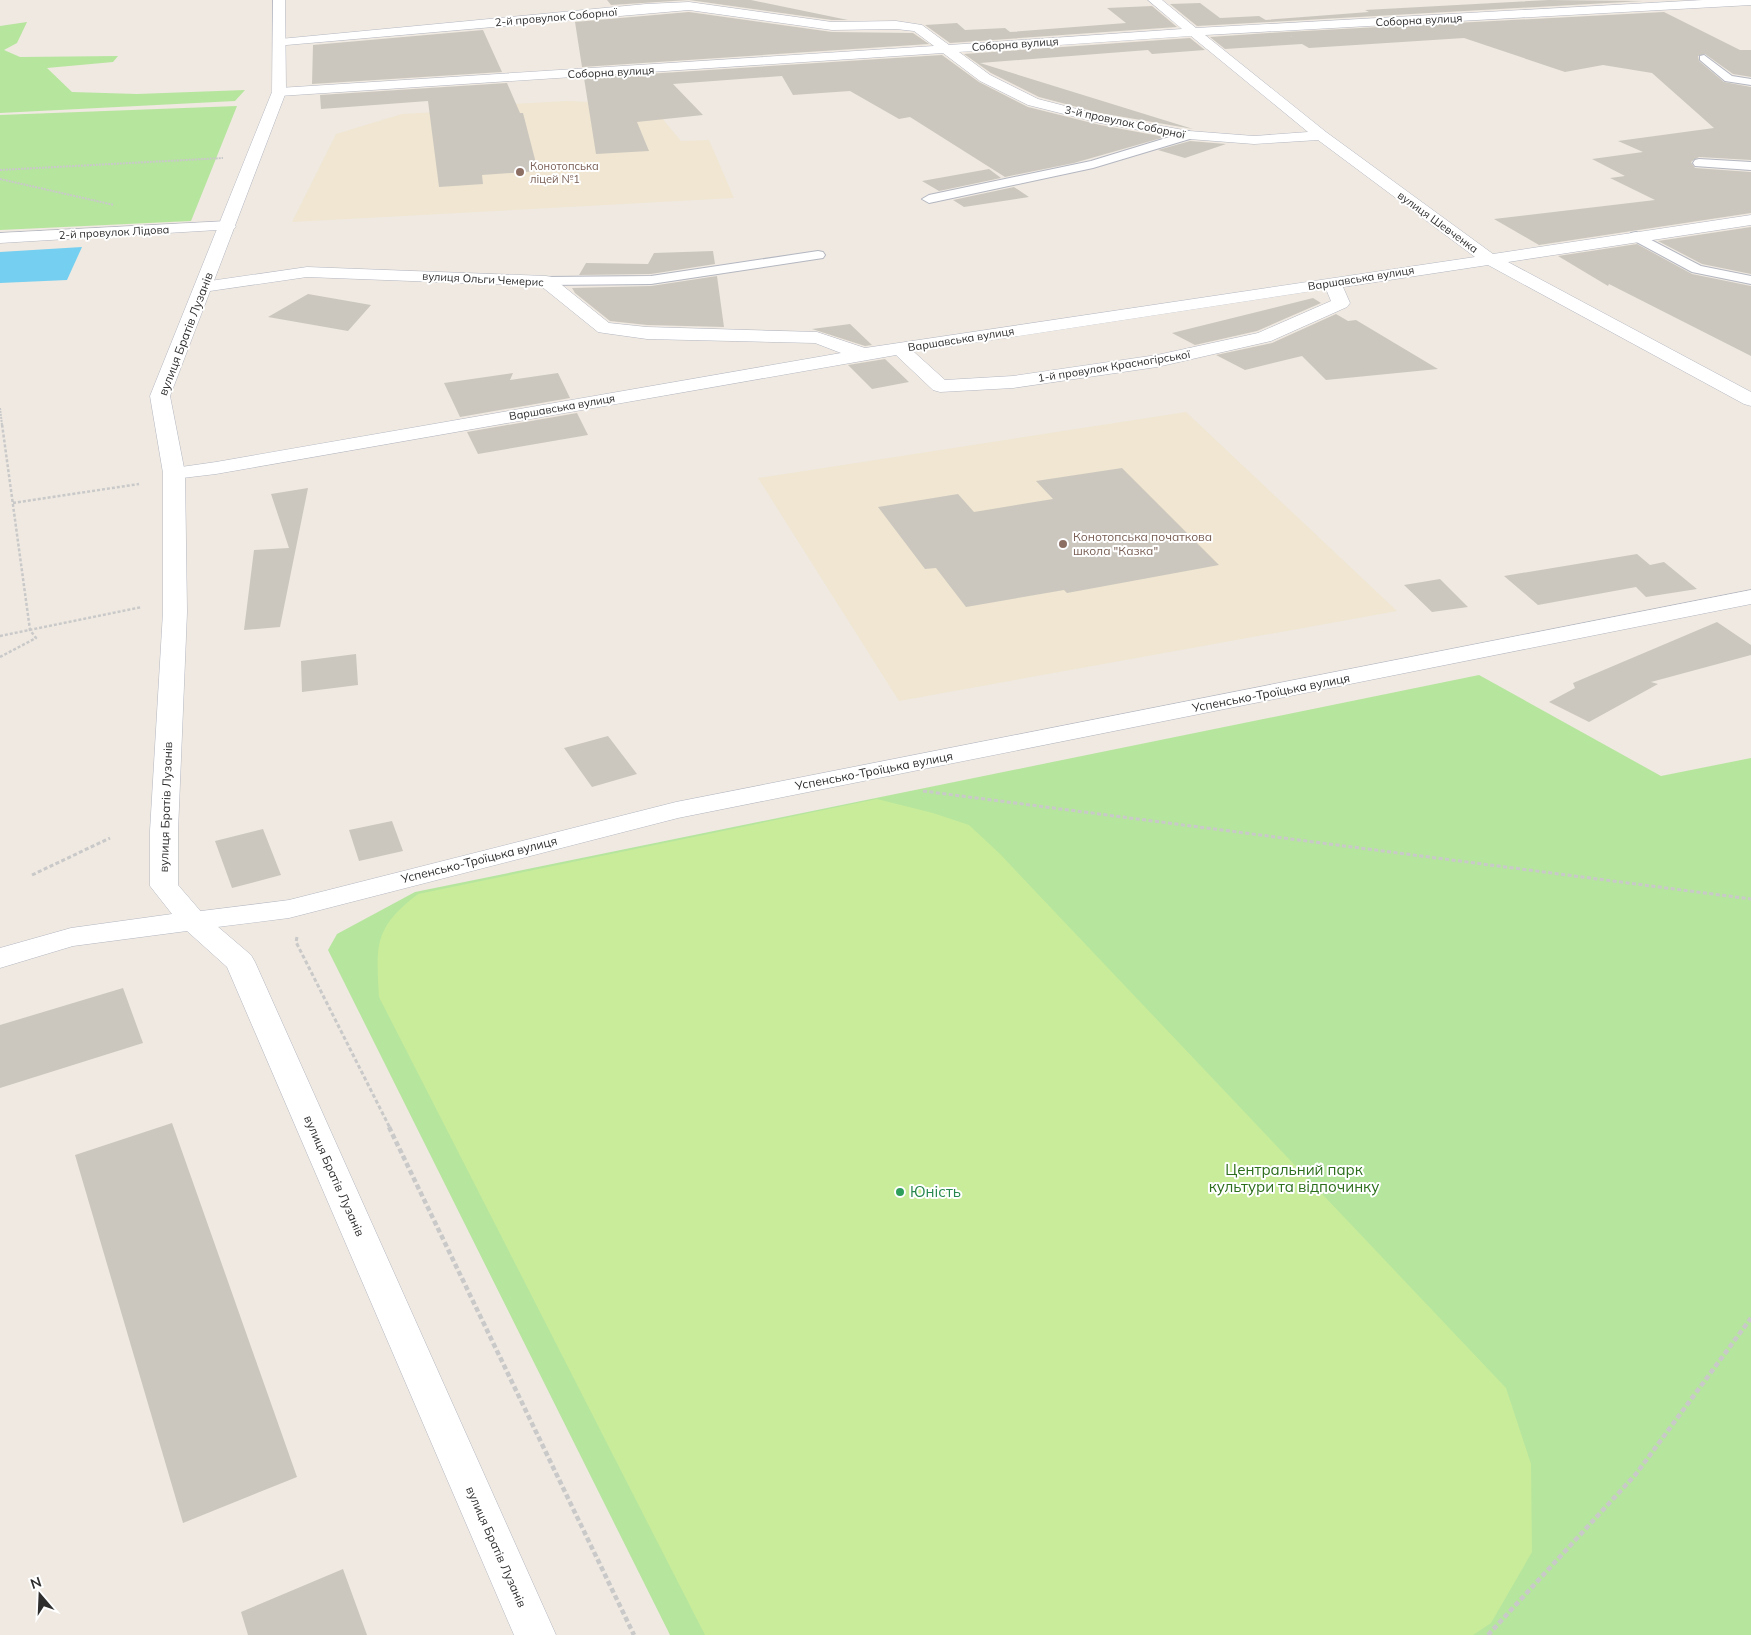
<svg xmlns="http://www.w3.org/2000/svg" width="1751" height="1635" font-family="Mulish,sans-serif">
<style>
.education{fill:#f0e6d1}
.green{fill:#b6e59e}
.pitch{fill:#c9ec9a}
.water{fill:#75cff0}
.building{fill:#cbc7bf}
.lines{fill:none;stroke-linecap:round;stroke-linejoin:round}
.lane-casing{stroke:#b4b7c1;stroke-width:2}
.street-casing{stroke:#b4b7c1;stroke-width:1}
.secondary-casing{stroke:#b4b7c1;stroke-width:1}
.path-far3{stroke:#c9c9c9;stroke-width:2;stroke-dasharray:2 1;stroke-linecap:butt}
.path-far2{stroke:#c9c9c9;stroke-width:2.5;stroke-dasharray:3 2;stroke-linecap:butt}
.path-far1{stroke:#c9c9c9;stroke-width:3;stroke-dasharray:4 2.5;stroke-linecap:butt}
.path{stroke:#c9c9c9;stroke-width:4.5;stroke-dasharray:5 3;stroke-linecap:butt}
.lane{fill:#fff;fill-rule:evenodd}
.street{fill:#fff;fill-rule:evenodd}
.secondary{fill:#fff;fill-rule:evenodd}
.education-dot{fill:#8d6e63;stroke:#fff;stroke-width:2}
.leisure-dot{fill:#2e9e5b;stroke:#fff;stroke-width:2}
.labels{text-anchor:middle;stroke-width:4;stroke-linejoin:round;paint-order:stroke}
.far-street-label{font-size:11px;fill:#2e2e2e;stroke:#fff}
.far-education-label{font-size:11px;fill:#785e54;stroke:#fff;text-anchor:start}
.street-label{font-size:12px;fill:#2e2e2e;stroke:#fff}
.education-label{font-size:12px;fill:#785e54;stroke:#fff;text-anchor:start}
.near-park-label{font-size:15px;fill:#2c6e1b;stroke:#fff}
.near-leisure-label{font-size:15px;fill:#27864d;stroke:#fff;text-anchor:start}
</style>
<rect width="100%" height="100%" fill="#efe9e1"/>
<path class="education" d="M567,101L651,105L681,141L709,140L734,198L292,222L336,134L402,114L486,109L493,105Z
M1186,412L1397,611L899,701L758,478Z"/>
<path class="green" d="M27,22L17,43L4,50L20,57L118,56L113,62L47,68L72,92L137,94L245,90L235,101L0,113V26Z
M237,106L191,221L0,230V115Z
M1479,675L1661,776L1751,758V1635H670L328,950L337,934L415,892Z"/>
<path class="pitch" d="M877,799L933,813L969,825L1000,854L1506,1388L1531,1464L1532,1552L1491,1623L1473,1635H705L379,997C376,944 374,928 418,894Z"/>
<path class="water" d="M82,247L67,280L0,283V252Z"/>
<path class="building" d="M607,0H751L848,20H832L689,0L611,5Z
M1549,0L1643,1L1269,22L1265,20L1369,12L1365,10Z
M1200,3L1220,18L1259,16L1269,22L1197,26L1170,4Z
M1152,6L1177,27L950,43L925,25L957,23L965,30L1005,28L1010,32L1126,23L1107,8Z
M689,12L832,32L913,33L929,44L582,67L575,22Z
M1664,12L1740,50H1751V77L1733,74L1705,54L1698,56L1699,61L1724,82L1751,87V160L1699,157L1691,162L1695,168L1751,172V213L1539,245L1494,219L1655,200L1610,178L1625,176L1592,159L1643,152L1618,141L1714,128L1652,73L1603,65L1565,72L1464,38L1309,48L1302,44L1225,49L1210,37L1285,32L1292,37L1285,32Z
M483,30L502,72L312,84L313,45Z
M1190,38L1205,50L1152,54L1148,50L980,63L1193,129L1100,113L1039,97L991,73L964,54Z
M942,55L979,82L1028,107L1100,125L1165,137L1074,163L1005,177L910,117L899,119L850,91L793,95L782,76L673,84L703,115L637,122L649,151L596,154L584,78Z
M507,83L520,113H523L538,171L482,175L483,184L439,187L428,101L321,109L320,95Z
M1190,141L1226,144L1185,158L1158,150Z
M989,169L1001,178L939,191L922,181Z
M1014,187L1029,197L964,207L953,200Z
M1751,227V274L1702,264L1658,241Z
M1637,244L1692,274L1751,286V356L1609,284L1608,286L1558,256Z
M713,251L715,264L651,274L579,275L586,263L648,264L654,253Z
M717,276L724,327L647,325L610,321L575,293L572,288L651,286Z
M308,294L371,305L348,331L268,317Z
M1313,298L1321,303L1257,331L1195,345L1172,333Z
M1336,314L1348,321L1356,320L1438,369L1326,380L1302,356L1245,370L1216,355L1272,343Z
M850,324L872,345L865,346L812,329Z
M885,359L909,382L872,389L848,365Z
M513,373L510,380L558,373L570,398L460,417L444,383Z
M577,413L588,435L478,454L467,432Z
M1122,468L1219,565L1067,593L1064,590L966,607L936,568L925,569L878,507L958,494L974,512L1053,499L1036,481Z
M308,488L280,627L244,630L254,550L289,548L271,494Z
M1637,554L1650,565L1664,562L1697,589L1646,597L1636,587L1538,605L1504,576Z
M1440,579L1468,607L1432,612L1404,585Z
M1717,622L1751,645V655L1651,682L1658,684L1589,722L1549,702L1575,688L1573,683Z
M356,654L358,685L302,692L301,661Z
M608,736L637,774L592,787L564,748Z
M392,821L403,851L359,861L349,830Z
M263,829L281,875L232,888L215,841Z
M123,988L143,1043L0,1088V1025Z
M172,1123L297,1477L183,1523L75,1155Z
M343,1569L367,1635H248L241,1612Z"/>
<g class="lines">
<g class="lane-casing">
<path id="lane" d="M1704,55L1732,76L1751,79V85L1725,81L1700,60V56Z
M1189,131L1195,135L1193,138L1093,168L929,203L922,199L929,195L1091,161Z
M1699,159L1751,162V170L1695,166L1693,163L1695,160Z
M1636,232L1701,266L1751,276V284L1692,272L1631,239L1629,236L1631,233Z
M818,251L823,252L825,255L823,258L651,284L546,285L539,281L546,277L651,276Z"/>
</g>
<g class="street-casing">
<path id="street" d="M1148,0H1162L1196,28L1703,0H1751V5L1205,35L1326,132L1493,254L1751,215V225L1508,262L1751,392V406L1744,404L1488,265L1343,287L1350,303L1347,307L1271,341L1157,367L1013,388L940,392L933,390L896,355L216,474L174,479L167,477L163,473L167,469L216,462L841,353L815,343L647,339L604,333L598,332L541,286L307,277L203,292L197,291L194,287L197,283L203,282L307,267L546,276L552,277L609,323L647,327L817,332L865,348L1475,257L1318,140L1254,144L1189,139L1100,123L1028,105L980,81L943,53L279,96L272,92L279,88L934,46L914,31L896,29L832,30L689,10L275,46L274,43L280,39L646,4L689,2L832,22L896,21L922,25L949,45L1182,29ZM1191,36L1308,132L1254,136L1189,131L1100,115L1038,99L990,75L959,52ZM1326,289L1331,301L1258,333L1157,355L1013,376L945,380L914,352Z
M228,221L236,226L234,229L0,243V233Z
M1751,590V604L678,818L289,918L193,930L183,928L178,921L183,914L193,912L289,900L676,802Z"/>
</g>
<g class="secondary-casing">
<path id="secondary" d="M273,0H285L286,92L170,396L185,473L187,612L178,831V885L203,914L251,955L255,962L556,1635H514L227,967L187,931L73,946L0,968V948L71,928L172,914L150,886V831L163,612V473L150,396L272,92Z"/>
</g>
<path class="path-far3" d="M0,170L223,158
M0,179L114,205
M0,408L2,425"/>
<path class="path-far2" d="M13,503L139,484
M0,636L142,607
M0,657L36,638L30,630L2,424"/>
<path class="path-far1" d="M923,791L1751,899
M32,875L110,838
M297,937L296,942L390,1128"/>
<path class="path" d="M389,1127L634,1635
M1488,1635L1636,1474L1751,1318"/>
<use href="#lane" class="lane"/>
<use href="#street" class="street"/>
<use href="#secondary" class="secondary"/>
</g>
<g class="education-dot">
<circle cx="520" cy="172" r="5"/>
<circle cx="1063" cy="544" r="5"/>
</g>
<circle class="leisure-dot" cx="900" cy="1192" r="5"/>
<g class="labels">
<g class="far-street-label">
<text transform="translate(556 17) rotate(-5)" y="4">2-й провулок Соборної</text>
<text transform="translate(1419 20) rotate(-3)" y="4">Соборна вулиця</text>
<text transform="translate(1015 44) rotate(-4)" y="4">Соборна вулиця</text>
<text transform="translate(611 72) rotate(-3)" y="4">Соборна вулиця</text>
<text transform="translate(1125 122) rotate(12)" y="4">3-й провулок Соборної</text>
<text transform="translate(1438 222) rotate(36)" y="4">вулиця Шевченка</text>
<text transform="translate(114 232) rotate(-3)" y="4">2-й провулок Лідова</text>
<text transform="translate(1361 278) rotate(-9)" y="4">Варшавська вулиця</text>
<text transform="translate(483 279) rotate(3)" y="4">вулиця Ольги Чемерис</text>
<text transform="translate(961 339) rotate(-9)" y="4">Варшавська вулиця</text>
<text transform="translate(1114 366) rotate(-9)" y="4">1-й провулок Красногірської</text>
<text transform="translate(562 407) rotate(-10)" y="4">Варшавська вулиця</text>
</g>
<g class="far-education-label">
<text x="530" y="170">Конотопська<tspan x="530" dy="13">ліцей №1</tspan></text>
</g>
<g class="street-label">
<text transform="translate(186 334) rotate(-69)" y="4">вулиця Братів Лузанів</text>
<text transform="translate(1271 693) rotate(-11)" y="4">Успенсько-Троїцька вулиця</text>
<text transform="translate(874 771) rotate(-11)" y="4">Успенсько-Троїцька вулиця</text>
<text transform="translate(166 807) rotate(-88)" y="4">вулиця Братів Лузанів</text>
<text transform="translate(479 860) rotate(-14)" y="4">Успенсько-Троїцька вулиця</text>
<text transform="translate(334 1176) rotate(66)" y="4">вулиця Братів Лузанів</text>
<text transform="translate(496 1547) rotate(66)" y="4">вулиця Братів Лузанів</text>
</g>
<g class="education-label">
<text x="1073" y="541">Конотопська початкова<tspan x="1073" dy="14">школа "Казка"</tspan></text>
</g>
<g class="near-park-label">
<text x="1294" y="1175">Центральний парк<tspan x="1294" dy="17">культури та відпочинку</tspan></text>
</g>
<g class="near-leisure-label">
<text x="910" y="1197">Юність</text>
</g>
</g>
<g transform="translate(40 1595) rotate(341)" stroke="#ffffff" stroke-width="4" paint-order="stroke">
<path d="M0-4L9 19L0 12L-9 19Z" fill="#2e2e2e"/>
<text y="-8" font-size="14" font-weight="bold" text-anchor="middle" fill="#2e2e2e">N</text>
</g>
</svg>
